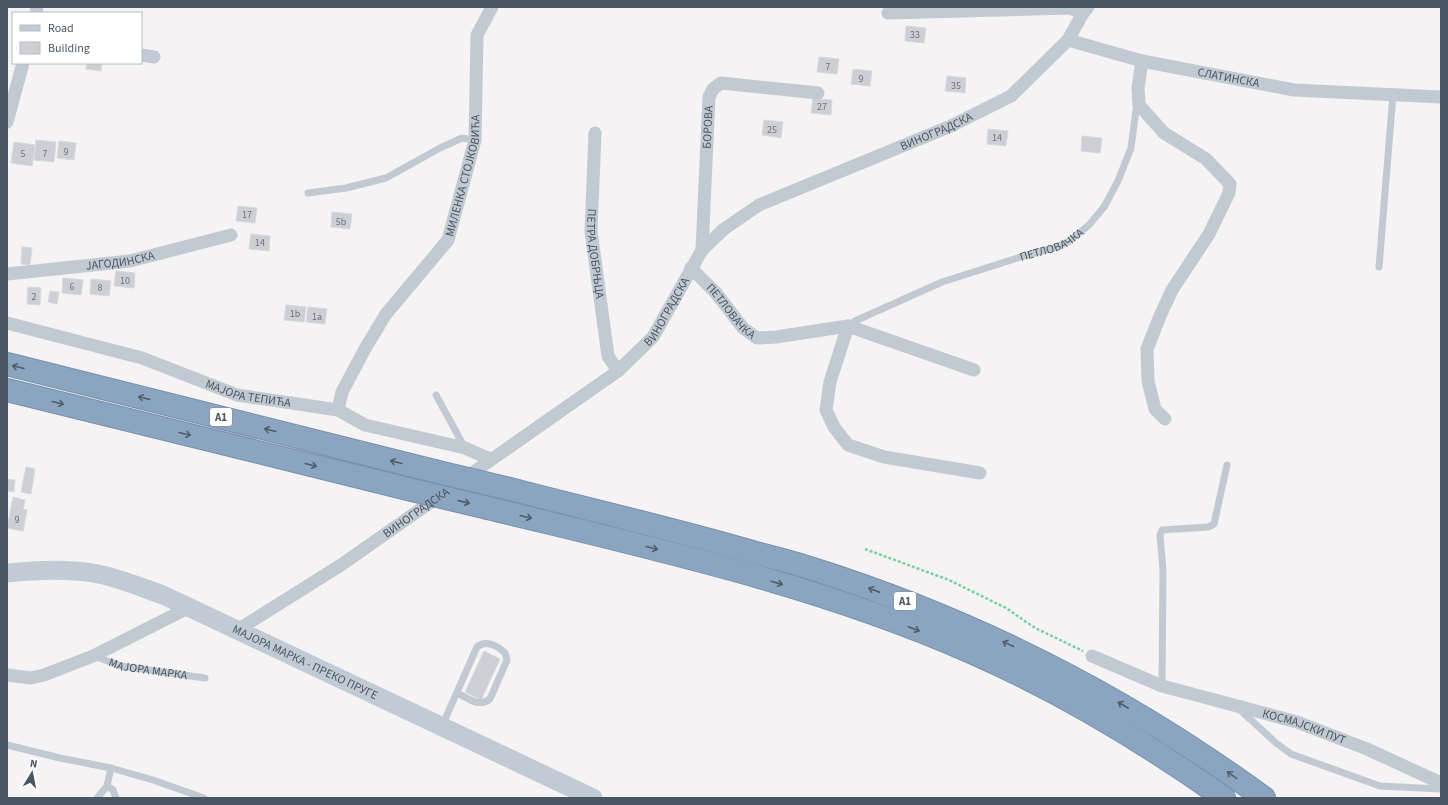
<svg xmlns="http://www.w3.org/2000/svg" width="1448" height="805" font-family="'Source Sans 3',sans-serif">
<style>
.building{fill:#cdcfd5;stroke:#d7d9de}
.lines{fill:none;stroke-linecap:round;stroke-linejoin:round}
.highway-casing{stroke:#7690ad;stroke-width:24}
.path{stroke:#7ad0a6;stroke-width:2.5;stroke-dasharray:3 2;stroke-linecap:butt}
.lane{stroke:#c1cad2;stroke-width:7}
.street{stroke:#c1cad2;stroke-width:13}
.secondary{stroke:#c1cbd6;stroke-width:19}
.highway{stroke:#8ba5c1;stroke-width:22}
.highway-bridge-casing{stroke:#7690ad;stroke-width:24;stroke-linecap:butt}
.highway-bridge{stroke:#8ba5c1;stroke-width:22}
.oneway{stroke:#505e6b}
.labels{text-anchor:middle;stroke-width:3;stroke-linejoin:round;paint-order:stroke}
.number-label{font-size:10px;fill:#6b747e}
.shield{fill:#fff;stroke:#808990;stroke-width:1}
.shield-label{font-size:11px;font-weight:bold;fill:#4a5661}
.street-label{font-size:12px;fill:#4a5661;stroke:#fff}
</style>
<rect width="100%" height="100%" fill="#f5f3f3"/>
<path class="building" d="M906,26L926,28L924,43L905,41Z
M819,57L839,59L837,74L817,72Z
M87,63H102L101,71L86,69Z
M853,69L872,71L870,86L851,84Z
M947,76L966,78L965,93L945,91Z
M813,98L832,100L831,115L811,113Z
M764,120L783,122L781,138L762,135Z
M988,129L1008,131L1006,146L987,144Z
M1082,136L1102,138L1100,153L1081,151Z
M36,140L56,142L54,162L34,160Z
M59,141L76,143L74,160L57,158Z
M14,142L35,145L32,166L11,163Z
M238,206L257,208L255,223L236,221Z
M332,212L352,214L350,229L331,227Z
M251,234L270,236L269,251L249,249Z
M22,247L32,248L30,265L21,264Z
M116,271L135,273L134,288L114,286Z
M63,278L83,280L81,295L62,293Z
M91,279L111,281L109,296L90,294Z
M28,287L41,288L40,305L27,304Z
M50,291L59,292L57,304L48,302Z
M286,305L306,307L304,322L284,320Z
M308,307L327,309L325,324L306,322Z
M26,467L35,469L31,494L21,492Z
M7,479L15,480L14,492L7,491Z
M13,497L25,500L23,509L27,510L23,531L7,528Z
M484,651L500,659L481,700L465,692Z"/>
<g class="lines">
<g class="highway-casing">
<path id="highway" d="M7,364L434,471
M7,390L412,490
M510,489C587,509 665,527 742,549C765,556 790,561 813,569C977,621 1125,696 1264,798
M488,508C651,548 817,584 971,652C1060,691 1145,742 1224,798"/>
</g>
<path class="path" d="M865,549L949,580L1006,608L1035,628L1083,651"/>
<g class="lane">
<path d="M308,193L346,188L386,178L440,148L462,138L475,140"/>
<path d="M1379,267L1393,94"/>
<path id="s1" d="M848,326L855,321L942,282L1024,256L1054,248L1068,242L1089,225L1104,207L1118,181L1131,148L1136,110L1139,105"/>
<path d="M436,395L465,448"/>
<path id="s2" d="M94,656L121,666L205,678"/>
<path d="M1162,686L1163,571L1160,535L1162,530L1208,527L1214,524L1227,465"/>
<path d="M1239,709L1276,743L1291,754L1380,786L1441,789"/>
<path d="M442,726L477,647C485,639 498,646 505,653L507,660L490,699C479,708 468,698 457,693"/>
<path d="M7,745L60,758L111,768L153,780L204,798"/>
<path d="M107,786L113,790L116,798"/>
<path d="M97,798L107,786L111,768"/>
</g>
<g class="street">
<path d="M36,13L37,7"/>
<path d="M888,13L1069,8L1083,13"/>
<path id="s3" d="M1068,40L1142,61L1294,90L1441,97"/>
<path d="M141,55L154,57"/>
<path d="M1142,61L1138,88L1139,105L1164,133L1206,159L1230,184L1229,193L1209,234L1172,290L1160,316L1147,349L1148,381L1155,409L1165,419"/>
<path d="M7,122L23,63"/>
<path id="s4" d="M595,133L591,231L608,356L618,371"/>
<path id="s5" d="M702,250L709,97L713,89L721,83L818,93"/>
<path id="s6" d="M691,268L716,293L743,328L757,338L776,337L848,326L974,370"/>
<path id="s7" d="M7,274L130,261L231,235"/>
<path id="s8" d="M7,323L142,358L237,395L338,410L365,425L465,448L490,459"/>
<path d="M848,326L830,382L826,410L834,427L848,445L884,457L980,473"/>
<path id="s9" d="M338,410L342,392L366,347L386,314L448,240L475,140L477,35L492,7"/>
<path id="s10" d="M239,629L341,565L618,371L653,337L702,250L724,229L759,205L951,126L1011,96L1068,40L1083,13L1088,7"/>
<path id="s11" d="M1092,656L1162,686L1297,722L1367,749L1441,783"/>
<path d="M7,675L31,678L44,675L93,656L190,607"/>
</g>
<path class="secondary" id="s12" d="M7,573C35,570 64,568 93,573C117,577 140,587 163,595L593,798"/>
<use href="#highway" class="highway"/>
<g class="highway-bridge-casing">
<path id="highway-bridge" d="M434,471L510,489
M412,490L488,508"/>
</g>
<use href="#highway-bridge" class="highway-bridge"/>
</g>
<defs><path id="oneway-shaft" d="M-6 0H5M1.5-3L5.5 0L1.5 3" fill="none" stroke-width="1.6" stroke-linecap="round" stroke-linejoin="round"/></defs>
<g class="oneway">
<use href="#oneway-shaft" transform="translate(18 367) rotate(-166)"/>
<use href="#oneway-shaft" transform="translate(144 398) rotate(-166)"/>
<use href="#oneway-shaft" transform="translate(58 403) rotate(14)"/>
<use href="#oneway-shaft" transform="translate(270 430) rotate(-166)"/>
<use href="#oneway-shaft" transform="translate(185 434) rotate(14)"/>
<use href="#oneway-shaft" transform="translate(396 462) rotate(-166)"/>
<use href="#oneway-shaft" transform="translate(311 465) rotate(14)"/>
<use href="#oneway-shaft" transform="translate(464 502) rotate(13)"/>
<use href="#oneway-shaft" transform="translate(526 517) rotate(14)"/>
<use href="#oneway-shaft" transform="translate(652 548) rotate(15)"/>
<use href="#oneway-shaft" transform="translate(777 583) rotate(16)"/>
<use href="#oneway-shaft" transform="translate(874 590) rotate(-159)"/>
<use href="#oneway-shaft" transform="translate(914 629) rotate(21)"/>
<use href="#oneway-shaft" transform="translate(1008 644) rotate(-155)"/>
<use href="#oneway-shaft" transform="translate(1123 705) rotate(-150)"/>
<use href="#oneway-shaft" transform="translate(1232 775) rotate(-144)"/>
</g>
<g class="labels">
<g class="number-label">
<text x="915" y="38">33</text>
<text x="828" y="70">7</text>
<text x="861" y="82">9</text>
<text x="956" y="89">35</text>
<text x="822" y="110">27</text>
<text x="772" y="133">25</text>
<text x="997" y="141">14</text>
<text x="66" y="155">9</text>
<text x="23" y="157">5</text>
<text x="45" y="157">7</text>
<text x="247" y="218">17</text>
<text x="341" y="225">5b</text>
<text x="260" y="246">14</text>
<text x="125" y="284">10</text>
<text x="72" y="290">6</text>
<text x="100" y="291">8</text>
<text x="34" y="300">2</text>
<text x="295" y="317">1b</text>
<text x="317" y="320">1a</text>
<text x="17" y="523">9</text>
</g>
<g class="shield">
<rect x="210" y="408" width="22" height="18" rx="3"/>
<rect x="894" y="592" width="22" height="18" rx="3"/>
</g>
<g class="shield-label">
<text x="221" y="421">A1</text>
<text x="905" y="605">A1</text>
</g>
<g class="street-label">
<text dy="4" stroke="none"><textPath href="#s3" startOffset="165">СЛАТИНСКА</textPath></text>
<text dy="4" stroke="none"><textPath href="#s5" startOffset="123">БОРОВА</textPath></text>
<text dy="4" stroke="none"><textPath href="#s10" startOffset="872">ВИНОГРАДСКА</textPath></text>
<text dy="4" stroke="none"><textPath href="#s9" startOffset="271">МИЛЕНКА СТОЈКОВИЋА</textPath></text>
<text dy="4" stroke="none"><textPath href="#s1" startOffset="220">ПЕТЛОВАЧКА</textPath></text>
<text dy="4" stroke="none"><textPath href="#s4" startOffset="121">ПЕТРА ДОБРЊЦА</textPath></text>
<text dy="4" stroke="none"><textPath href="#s7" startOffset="114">ЈАГОДИНСКА</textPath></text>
<text dy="4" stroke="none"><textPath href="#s6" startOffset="59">ПЕТЛОВАЧКА</textPath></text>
<text dy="4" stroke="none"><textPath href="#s10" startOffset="536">ВИНОГРАДСКА</textPath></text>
<text dy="4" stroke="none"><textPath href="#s8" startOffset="252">МАЈОРА ТЕПИЋА</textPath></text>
<text dy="4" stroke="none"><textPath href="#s10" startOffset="212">ВИНОГРАДСКА</textPath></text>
<text dy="4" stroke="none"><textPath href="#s12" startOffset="317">МАЈОРА МАРКА - ПРЕКО ПРУГЕ</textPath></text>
<text dy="4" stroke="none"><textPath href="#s2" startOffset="56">МАЈОРА МАРКА</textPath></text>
<text dy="4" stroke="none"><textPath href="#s11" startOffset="224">КОСМАЈСКИ ПУТ</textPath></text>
</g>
</g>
<rect width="1448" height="805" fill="none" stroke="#4a5661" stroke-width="16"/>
<rect x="12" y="12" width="130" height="52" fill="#ffffff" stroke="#b7bbc0"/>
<rect x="20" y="25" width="20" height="6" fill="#c1cbd6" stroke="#b7bbc0"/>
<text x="48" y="32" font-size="12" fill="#4a5661">Road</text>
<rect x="20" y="42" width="20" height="12" fill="#cdcfd5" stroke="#b7bbc0"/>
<text x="48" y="52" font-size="12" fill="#4a5661">Building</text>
<g transform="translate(32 773) rotate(10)" stroke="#ffffff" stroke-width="3" paint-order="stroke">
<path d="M0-3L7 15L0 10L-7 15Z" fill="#4a5661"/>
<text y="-6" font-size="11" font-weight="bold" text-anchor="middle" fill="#4a5661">N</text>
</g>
</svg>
